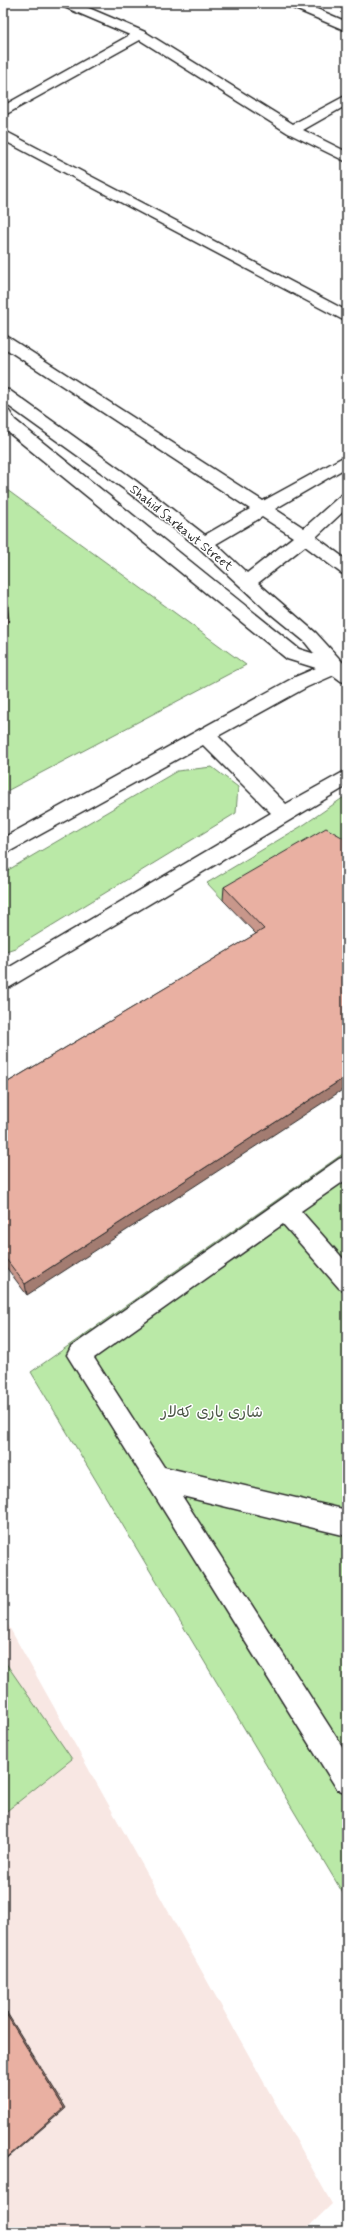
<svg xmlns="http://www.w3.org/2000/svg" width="350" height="2235" font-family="Mynerve,'Playpen Sans Arabic',sans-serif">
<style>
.built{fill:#f8e7e3}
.green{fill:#bae9a7;stroke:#728a69}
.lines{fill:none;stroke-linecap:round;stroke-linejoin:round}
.minor-casing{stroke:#2b2b2b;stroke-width:3}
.major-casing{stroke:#2b2b2b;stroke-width:3}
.minor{fill:#fff;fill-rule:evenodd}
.major{fill:#fff;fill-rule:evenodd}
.wall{fill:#c8978b;stroke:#2b2b2b}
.shaded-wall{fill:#a37b71;stroke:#2b2b2b}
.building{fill:#e9b0a2;stroke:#2b2b2b}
.labels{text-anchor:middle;stroke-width:3;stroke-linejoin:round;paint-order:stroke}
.far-street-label{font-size:13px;fill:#2b2b2b;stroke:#fff}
.park-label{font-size:16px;fill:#4f5a4a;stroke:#fff}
</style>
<rect width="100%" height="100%" fill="#fff"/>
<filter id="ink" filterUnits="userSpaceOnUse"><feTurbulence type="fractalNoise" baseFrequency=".025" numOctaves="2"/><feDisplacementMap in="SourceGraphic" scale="8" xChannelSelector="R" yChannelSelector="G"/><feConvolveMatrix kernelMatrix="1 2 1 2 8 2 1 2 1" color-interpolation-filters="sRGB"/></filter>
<g filter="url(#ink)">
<path class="built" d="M3,1616L332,2204L303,2232H3Z"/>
<path class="green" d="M3,487L246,665L3,793Z
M212,767L238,787L236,813L15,948L3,952V873L177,771Z
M347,795V855L324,842L223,900L207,883L305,824Z
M347,1151V1900L31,1372Z
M3,1659L72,1759L3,1814Z"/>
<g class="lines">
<g class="minor-casing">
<path id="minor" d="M60,3H77L145,32L293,124L347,95V105L303,130L347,152V162L288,133L140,40L3,116V106L130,35L62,6Z
M286,3H303L347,22V31L288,6Z
M3,130L347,311V322L3,140Z
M3,410L9,411L15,420L299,649L341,662L344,667L341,672L307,687L218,736L286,804L347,770V786L10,987L3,989V971L271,813L203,745L3,855V838L295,677L316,668L287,659L3,428Z
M347,1156V1179L301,1211L347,1263V1291L339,1288L283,1224L94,1358L164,1467L347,1510V1536L182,1496L347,1754V1793L337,1789L67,1355L71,1347L339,1159Z"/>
</g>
<g class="major-casing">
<path id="major" d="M3,335L8,337L263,501L347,455V467L275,509L304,528L341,495L347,493V508L316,537L347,560V575L341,573L305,546L258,583L316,633L347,667V683L341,681L329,672L304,641L266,610L198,547L124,489L3,402V389L9,390L136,481L205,535L250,509L3,347ZM262,517L293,537L247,573L216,544Z"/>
</g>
<use href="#minor" class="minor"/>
<use href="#major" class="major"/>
</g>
<path class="wall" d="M347,840L27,1295L3,1263V1085L256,934L223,900L224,887Z"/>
<path class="shaded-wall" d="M7,604L9,619L3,640V618Z
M347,1076V1087L27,1295L25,1284Z
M3,2008H4L66,2108L3,2162Z"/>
<path class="building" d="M3,603L7,604L3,618Z
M326,828L347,840V1076L25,1284L3,1255V1085L264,929L224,887Z
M3,2009L64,2108L3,2161Z"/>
</g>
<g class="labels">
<g class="far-street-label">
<text transform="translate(182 527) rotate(39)" y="5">Shahid Sarkawt Street</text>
</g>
<g class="park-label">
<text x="212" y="1417">شاری یاری کەلار</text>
</g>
</g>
<rect width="350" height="2235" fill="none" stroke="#fff" stroke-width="16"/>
<rect x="8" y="8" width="334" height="2219" fill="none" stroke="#2b2b2b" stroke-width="1.5" filter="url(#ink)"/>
</svg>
